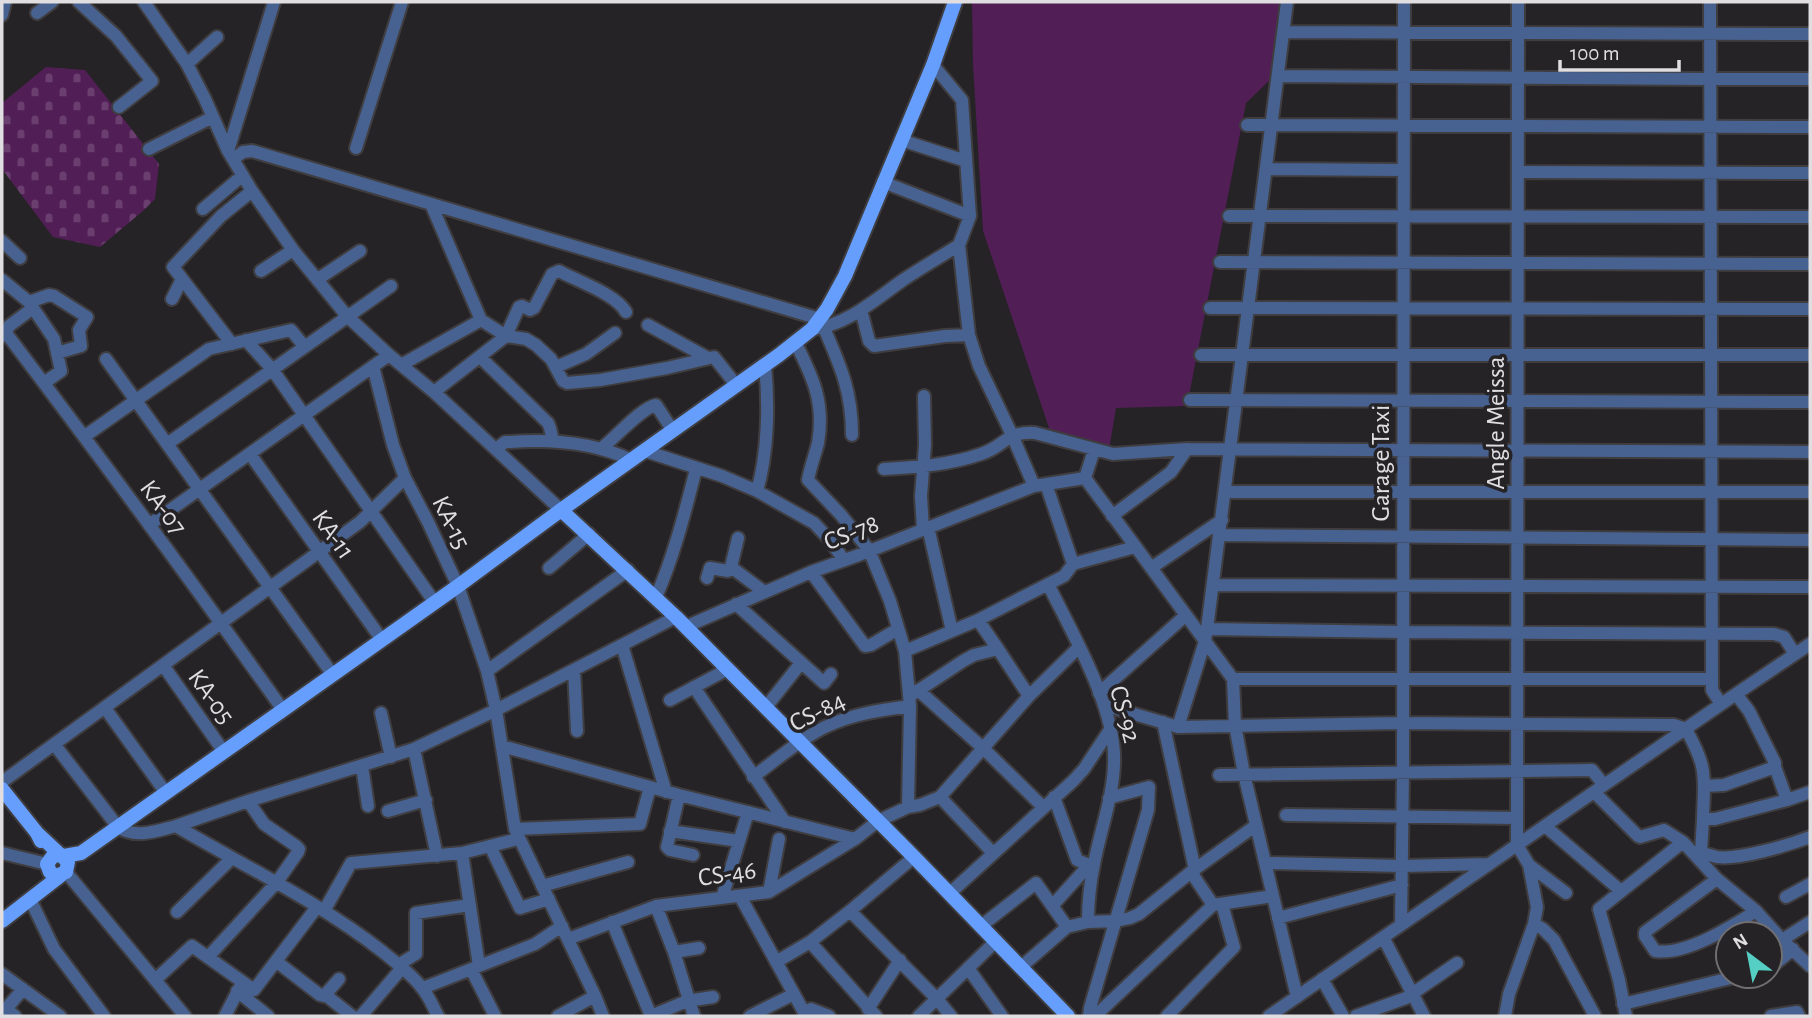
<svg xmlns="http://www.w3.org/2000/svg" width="1812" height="1018" font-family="'Alegreya Sans',sans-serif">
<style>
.cemetery{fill:url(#cemetery-stones)}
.park{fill:#511e56}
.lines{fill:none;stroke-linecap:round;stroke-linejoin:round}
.minor-casing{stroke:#3f3d3f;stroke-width:16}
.major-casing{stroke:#3f3d3f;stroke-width:18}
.minor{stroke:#476290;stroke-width:12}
.major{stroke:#669efe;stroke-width:14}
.labels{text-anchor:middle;stroke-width:7;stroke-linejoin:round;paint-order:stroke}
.street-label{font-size:26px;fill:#e0dee0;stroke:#252325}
</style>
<defs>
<pattern id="cemetery-stones" width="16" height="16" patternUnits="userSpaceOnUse" patternTransform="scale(1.75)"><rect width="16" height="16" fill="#511e56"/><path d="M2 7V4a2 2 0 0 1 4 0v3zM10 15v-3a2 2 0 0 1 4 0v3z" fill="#6a3e6e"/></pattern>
</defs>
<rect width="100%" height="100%" fill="#252325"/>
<path class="cemetery" d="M46,67L85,70L159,164L155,199L144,210L100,247L53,237L2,169V103Z"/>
<path class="park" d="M972,2H1282L1271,79L1246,103L1187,406L1116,408L1109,450L1050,431L983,231L973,65Z"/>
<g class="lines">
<g class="minor-casing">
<path id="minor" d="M79,2L116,36L152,81L119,107
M144,2L187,64L205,99L228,151L252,191L293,250L347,316L389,355L434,392L561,510
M1710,2L1712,690L1721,704
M37,13L52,2
M2,15L5,2
M1284,32L1810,34
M187,64L217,37
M933,65L962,100L970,216L959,245L969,335L979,366L1012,435L1034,486
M1278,76L1710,79H1810
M1247,125L1810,127
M901,140L966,161
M356,148L402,2
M149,149L213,117
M228,151L274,2
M233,159L243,152L252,151L820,319
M1266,169L1404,170
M1518,172L1810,173
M883,182L970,216
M431,204L481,320L506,336L526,339L536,345L551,359L563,381L567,383L600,380L667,368L714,357L737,386
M203,209L242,176
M1229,216L1810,217
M2,241L20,258
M1220,262L1810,264
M261,271L293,250
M318,279L360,251
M2,280L29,302L54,339L61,371L44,383
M172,299L182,279
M29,302L49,295L54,296L87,317L79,330L81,346L57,353
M1210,308L1810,309
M861,310L869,341L874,346L945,336L969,335
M648,325L708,358
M824,328C841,367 852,392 852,435
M812,329C846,326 876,299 903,280C921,268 940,257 959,245
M6,333C100,457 193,583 283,710
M2,336L6,333L9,326L33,308
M246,340L272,369L435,603
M795,342C813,377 825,403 818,443C815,455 810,468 808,480L841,515L869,550L890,601L905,651L910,706L908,807
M232,344L173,267L221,216L252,191
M1201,355H1810
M480,357L548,423L550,428L553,441
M106,359L333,675
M401,365L481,320
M373,366L393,445L405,478L428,522L458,586L487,671L496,710L515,829L595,996L603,1016
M556,367L586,354L615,333
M434,392L506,336L519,307L522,306L530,310L534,308L552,274L559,271C577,281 616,294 626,312
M1190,400L1810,402
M85,436L209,349L291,330L304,346
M167,444L391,286
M602,448C616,437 641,408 656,405L658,408L673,431
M496,449L505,442H510C552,439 593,442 631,460
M645,451L722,476L757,491L814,523L828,538L844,560
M250,454L382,640
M884,469C918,467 949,465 981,454C1006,446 1005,431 1035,433L1113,454L1187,449L1810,452
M1085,478L1233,679L1235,725L1244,774L1297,997
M1085,478L1094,450
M757,491C768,453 769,405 765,365
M1225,492H1810
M1112,516L1171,472L1187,449
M149,525L389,355
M928,527L952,631
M923,529L921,496L925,445L924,396
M1220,535L1810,540
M1073,564L1135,547
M731,567L738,538
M549,568L589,534
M1151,568L1222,520
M811,572L865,646L871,645L898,629
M707,578L710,568L728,571L731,567L763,591
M1048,584C1072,633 1117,709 1114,764C1113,798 1100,831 1094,864C1090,883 1088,903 1088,922
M1213,585L1810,587
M656,597C674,556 685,512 696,469
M736,604L824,683L831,674
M978,620L998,649
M685,627L811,572L859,555L1034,486L1085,478
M1207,629L1403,632L1774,634L1784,637L1795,654
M622,645L666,792
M905,651L978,620L1064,576L1073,564L1046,484
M163,665L224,752
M574,670L577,731
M487,671L628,570
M1233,679H1712
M694,687L785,822
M918,690L984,749L1043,807
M1099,693L1186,615
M913,694L963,661L974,655L998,649L1029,696
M1736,694L1749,711L1775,763V767
M670,700L728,669
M1104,705L1178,727L1403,723L1674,725L1686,729C1692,740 1699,753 1702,766C1706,783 1703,802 1703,819
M766,707L801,663
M105,708L166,793
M381,713L391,757
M1163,722L1195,870
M1178,727L1205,641L1207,629L1287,2
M54,744L118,827C136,839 156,831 176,826C246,867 319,902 383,952C396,963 412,974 422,988C429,996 433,1007 438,1016
M502,746L679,795L855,839
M414,749L437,856
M362,766L368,806
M1219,775L1592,770L1604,785
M753,777C776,760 799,740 825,727C852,714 881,710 910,706
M2,782L360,522L405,478
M1704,786L1724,785L1775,767L1787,800
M1594,792L1638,836L1640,837L1664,830L1683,842L1717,879L1756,911L1782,940L1810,966
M679,795L667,847L670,850L693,855
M940,797L993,853
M1054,797L1077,860L1089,865L1094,864
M388,811L426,800
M1286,815L1517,818
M176,826L248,801L414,749L496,710L676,617
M1545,826L1621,891
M515,829L640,824L650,787
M670,831L739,841
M490,846L520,908L549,899
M1701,852L1703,819H1715L1787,800L1810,792
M2,853L47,864
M462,853L479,966
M1696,855L1701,852C1706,854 1712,856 1717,857C1739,860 1789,845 1810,837
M1265,863L1402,866L1488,864
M1529,865L1566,893
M66,872L185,1016
M1191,872L1213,905
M1717,879L1645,932V936L1655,951C1685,956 1731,927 1756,911
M542,886L628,862
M769,892L779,839
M949,894L1073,781L1084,769L1111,728
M740,896L806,1016
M1786,897L1810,884
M722,898L748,812
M30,899L54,949L104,1016
M1053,905L1089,865
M656,906L674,952L694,1016
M324,911L351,863L462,853L518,839
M850,911L937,999L951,1016
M177,912L231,859
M1278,918L1402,885
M612,922L651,1016
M1534,924L1543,929L1554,940L1595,1016
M1401,925L1403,772L1404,2
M981,926L1036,883L1067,927
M1383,937L1424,1016
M568,939L656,906L769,892L855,839L878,821L908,807L920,805L940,797L1029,696L1079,647
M1782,940L1810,922
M810,942L876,1016
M674,952L699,948
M208,957L277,882L298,852L299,849L296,846L264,824L248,801
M277,962L320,995L328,997L352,1016
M776,962L810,942L850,911L914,857
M398,965L416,954V913L470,905
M1021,967L1067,927L1088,922L1116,921L1130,918L1139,914L1191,872L1255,826
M968,968L1002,1016
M1770,968L1793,949
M471,969L495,1016
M2,974L60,1016
M1322,979L1343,1016
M155,980L192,946L254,990L317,907
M423,988L535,944L562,926
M237,991L268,1016
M324,996L339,979
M1623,1004L1739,976
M868,1009L900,960
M804,1013L811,1009L829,1016
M15,1016L6,1009L23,989
M225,1016L241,985
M361,1016L402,968
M558,1016L595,996
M651,1016L687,1001L713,997
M750,1016L794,994
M919,1016L996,941
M1089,1016L1090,1008L1148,810L1149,787L1109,798
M1095,1016L1213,905L1273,896
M1167,1016L1234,947L1222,904
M1269,1016L1736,694L1810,644
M1356,1016L1406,998L1457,963
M1505,1016L1509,994L1534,924L1537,907L1529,865L1517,845L1518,2
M1626,1016L1619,980L1599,909L1683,842
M1771,1016L1797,1012L1799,1016"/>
</g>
<g class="major-casing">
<path id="major" d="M561,510L676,617L914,857L1068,1016
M2,789L37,833L41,841
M37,833L68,862L66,872L56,876L50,872L47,864L53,856L60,855
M64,856L81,853L458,586L561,510L779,355L812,329L827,309L845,276L933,65L955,2
M2,921L60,876"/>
</g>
<use href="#minor" class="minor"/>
<use href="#major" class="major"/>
</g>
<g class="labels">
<g class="street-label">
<text transform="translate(1495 423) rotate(-90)" y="9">Angle Meissa</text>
<text transform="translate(1380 463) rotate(-90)" y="9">Garage Taxi</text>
<text transform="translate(164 507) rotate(54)" y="9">KA-07</text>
<text transform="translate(452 522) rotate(64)" y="9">KA-15</text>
<text transform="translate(851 532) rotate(-21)" y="9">CS-78</text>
<text transform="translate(334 534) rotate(55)" y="9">KA-11</text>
<text transform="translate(212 696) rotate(55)" y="9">KA-05</text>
<text transform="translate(817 711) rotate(-26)" y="9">CS-84</text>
<text transform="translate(1126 714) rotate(75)" y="9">CS-92</text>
<text transform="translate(727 873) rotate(-8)" y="9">CS-46</text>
</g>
</g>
<rect width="1812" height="1018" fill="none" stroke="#e0dee0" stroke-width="7"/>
<g transform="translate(1749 955) rotate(328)"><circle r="33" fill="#252325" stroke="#706e70" stroke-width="2"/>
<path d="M0-5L12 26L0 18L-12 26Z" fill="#55cec4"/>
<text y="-10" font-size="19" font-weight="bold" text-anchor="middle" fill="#e0dee0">N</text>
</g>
<path d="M1560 60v10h119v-10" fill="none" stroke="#e0dee0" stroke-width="3.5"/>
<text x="1570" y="60" font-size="21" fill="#e0dee0" stroke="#252325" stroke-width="5" paint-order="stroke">100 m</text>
</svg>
